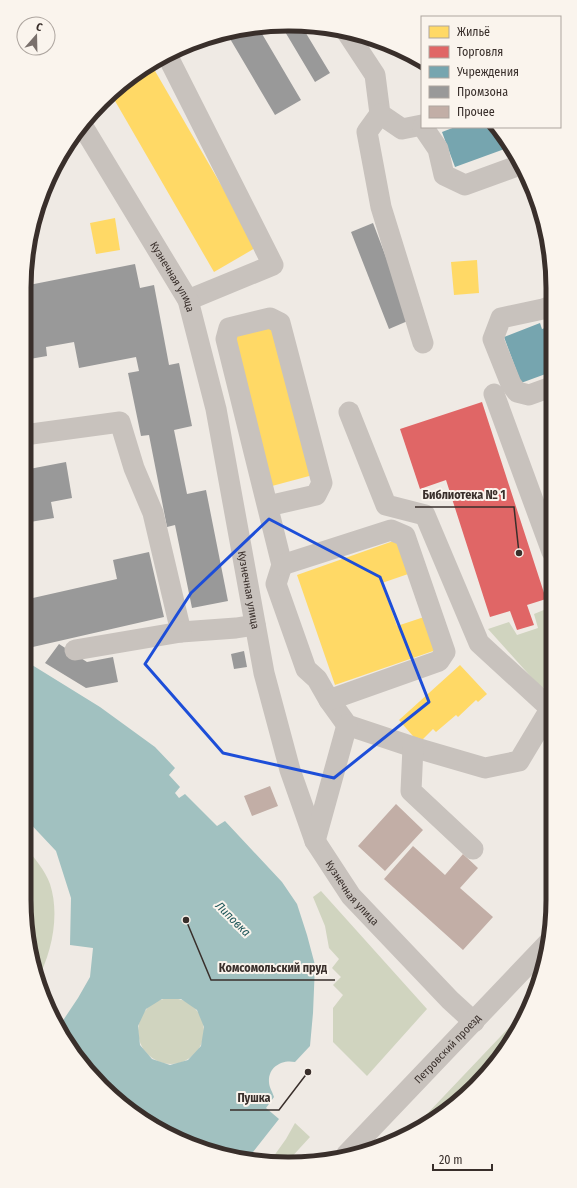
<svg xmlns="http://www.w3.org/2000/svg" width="577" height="1188" font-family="'Fira Sans Condensed',sans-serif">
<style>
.green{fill:#d0d4bf}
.water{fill:#a1c1c0;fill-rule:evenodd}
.homes{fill:#ffd966}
.shops{fill:#e06666}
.public{fill:#76a5af}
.industry{fill:#999}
.building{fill:#c2aea6}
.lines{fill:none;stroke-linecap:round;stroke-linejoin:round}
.minor{stroke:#c8c2bd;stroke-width:21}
.marked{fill:none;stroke:#1d4ed8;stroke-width:3;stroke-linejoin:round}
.labels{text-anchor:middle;stroke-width:4;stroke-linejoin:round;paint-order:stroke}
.street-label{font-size:11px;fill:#392f2b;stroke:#faf4ed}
.water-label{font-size:12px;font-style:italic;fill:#20585b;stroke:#faf4ed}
.rim{fill:none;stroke:#392f2b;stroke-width:5}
.leader{fill:none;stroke:#392f2b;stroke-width:1.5}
.callout-dot{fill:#392f2b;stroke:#faf4ed;stroke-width:1.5}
.callout-label{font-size:12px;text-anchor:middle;font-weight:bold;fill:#392f2b;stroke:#faf4ed;stroke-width:4;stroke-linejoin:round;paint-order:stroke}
</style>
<rect width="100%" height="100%" fill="#efeae4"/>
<path class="green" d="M551,607L552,680L542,689L488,629L509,622L517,635L538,628L534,614Z
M24,846C34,857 45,870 50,884C60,915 52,952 37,981L24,899Z
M321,891L427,1009L367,1076L333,1042V1008L343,995L333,985L341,977L332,968L339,959L329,948L325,926L313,897Z
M138 1031a33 33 0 1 1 66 0a33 33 0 1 1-66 0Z
M518,1018L521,1020L487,1074L449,1109L406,1136Z
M295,1123L310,1137L288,1161L271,1160L286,1139Z"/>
<path class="water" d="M24,660L100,707L155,747L175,768L169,775L180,787L175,793L179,798L185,794L217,826L225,821L282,882L297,904L307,935L315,965L313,1013L310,1046L295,1062C282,1059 268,1067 269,1082C269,1087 273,1093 274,1097L266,1108L279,1119L249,1157L246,1159H237L156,1128L114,1098L79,1061L60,1025L78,998L90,977L93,948L70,945L71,898L56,851L24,817ZM162,999H181L197,1010L204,1027L201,1046L188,1060L170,1065L152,1059L140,1045L138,1026L146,1009Z"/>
<path class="homes" d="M151,64L257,247L214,272L111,94L142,68Z
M115,218L120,250L96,254L90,223Z
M477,260L479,293L454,295L451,262Z
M274,321L313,475L272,486L233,332Z
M399,539L411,573L382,583L397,626L424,617L436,650L335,685L297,575Z
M460,665L487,694L478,702L476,700L458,717L456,715L436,732L433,729L419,743L399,720Z"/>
<path class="shops" d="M482,402L546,599L527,605L534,625L517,630L510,611L490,617L446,480L420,489L400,429Z"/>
<path class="public" d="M455,127H498L510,147L455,167L442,132Z
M540,323L542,329L551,326V372L521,383L504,337Z"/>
<path class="industry" d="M289,24L301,25L330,73L315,82L281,25Z
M258,27L301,100L275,115L226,32L237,29Z
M373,223L410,320L389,329L351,232Z
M135,264L140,288L154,285L169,365L179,363L192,426L174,430L187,494L206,490L228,601L192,608L175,525L167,527L149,435L141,436L128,373L139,371L136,357L79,368L74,342L46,347L47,356L24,360V286Z
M66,462L72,498L51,502L54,518L24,523V470Z
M149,552L164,617L24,649V600L117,579L113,560Z
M59,644L87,662L113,657L118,682L86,688L45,663Z
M244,651L247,667L234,669L231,654Z"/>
<path class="building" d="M270,786L278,806L252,816L244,796Z
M396,804L423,830L385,871L358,846Z
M413,846L445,875L463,854L478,868L460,888L493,917L463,950L384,879Z"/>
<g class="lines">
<g class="minor">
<path d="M346,31L375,75L380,114L402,129L422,125"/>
<path d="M167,55L273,265L188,300"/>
<path d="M380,114L367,132L381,207L423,343"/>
<path id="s1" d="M82,125L188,300L216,409L264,673L290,770L315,841L351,896L450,1000L474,1022"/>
<path d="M423,127L438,149L444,175L465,185L520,165"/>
<path d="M551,306L543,309L501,318L493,339L511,384L517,392L529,395L551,387"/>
<path d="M494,394L552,552"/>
<path d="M349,412L386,505L425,515L479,643L551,709"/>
<path d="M24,435L120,422L134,468L153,513L181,632L236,628L255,625"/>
<path d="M268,506L316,495L322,483L280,323L270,318L229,328L226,339L282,565L276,584L306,669L317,679L329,700L347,725L413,747L485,768L519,761L552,706"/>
<path d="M282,565L391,530L405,536L445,652L439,661L329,700"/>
<path d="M75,650L181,632"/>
<path d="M413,747L411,791L473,849"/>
<path d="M315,841L347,725"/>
<path id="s2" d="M346,1155L549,942"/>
</g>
</g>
<path class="marked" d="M269,519L380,577L429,702L334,778L223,753L145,664L191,593Z"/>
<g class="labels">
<g class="street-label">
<text dy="4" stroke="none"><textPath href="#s1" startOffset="177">Кузнечная улица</textPath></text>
<text dy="4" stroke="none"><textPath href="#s1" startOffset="501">Кузнечная улица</textPath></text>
<text dy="4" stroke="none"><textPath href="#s1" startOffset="825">Кузнечная улица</textPath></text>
<text dy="4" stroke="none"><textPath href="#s2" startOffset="147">Петровский проезд</textPath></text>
</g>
<g class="water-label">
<text transform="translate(233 919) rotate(45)" y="4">Липовка</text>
</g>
</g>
<path d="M0 0H577V1188H0ZM288 31H289A257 257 0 0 1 546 288V900A257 257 0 0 1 289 1157H288A257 257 0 0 1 31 900V288A257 257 0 0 1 288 31Z" fill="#faf4ed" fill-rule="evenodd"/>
<path class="rim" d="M288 31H289A257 257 0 0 1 546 288V900A257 257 0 0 1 289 1157H288A257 257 0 0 1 31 900V288A257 257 0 0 1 288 31Z"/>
<path class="leader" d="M519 553L514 507H415M186 920L211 980H335M308 1072L279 1110H230"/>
<g class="callout-dot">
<circle cx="519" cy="553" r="4"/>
<circle cx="186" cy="920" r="4"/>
<circle cx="308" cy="1072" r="4"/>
</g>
<g class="callout-label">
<text x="464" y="499">Библиотека № 1</text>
<text x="273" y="972">Комсомольский пруд</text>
<text x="254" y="1102">Пушка</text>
</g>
<rect x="421" y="16" width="140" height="112" fill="#faf4ed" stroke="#ada59f"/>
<rect x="429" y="26" width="20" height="12" fill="#ffd966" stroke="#ada59f"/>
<text x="457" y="36" font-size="12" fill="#392f2b">Жильё</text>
<rect x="429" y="46" width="20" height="12" fill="#e06666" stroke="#ada59f"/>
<text x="457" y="56" font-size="12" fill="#392f2b">Торговля</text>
<rect x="429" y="66" width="20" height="12" fill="#76a5af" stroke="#ada59f"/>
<text x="457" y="76" font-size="12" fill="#392f2b">Учреждения</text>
<rect x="429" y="86" width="20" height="12" fill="#999999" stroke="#ada59f"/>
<text x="457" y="96" font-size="12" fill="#392f2b">Промзона</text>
<rect x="429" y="106" width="20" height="12" fill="#c2aea6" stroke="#ada59f"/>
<text x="457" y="116" font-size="12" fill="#392f2b">Прочее</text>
<g transform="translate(36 36) rotate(20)"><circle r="19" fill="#faf4ed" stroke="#ada59f"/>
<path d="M0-3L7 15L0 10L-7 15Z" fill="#79706c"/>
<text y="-6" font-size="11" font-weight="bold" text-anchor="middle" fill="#392f2b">С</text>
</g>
<path d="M433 1164v6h59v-6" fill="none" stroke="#392f2b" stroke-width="2"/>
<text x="439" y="1164" font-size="12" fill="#392f2b" stroke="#faf4ed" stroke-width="3" paint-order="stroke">20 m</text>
</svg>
